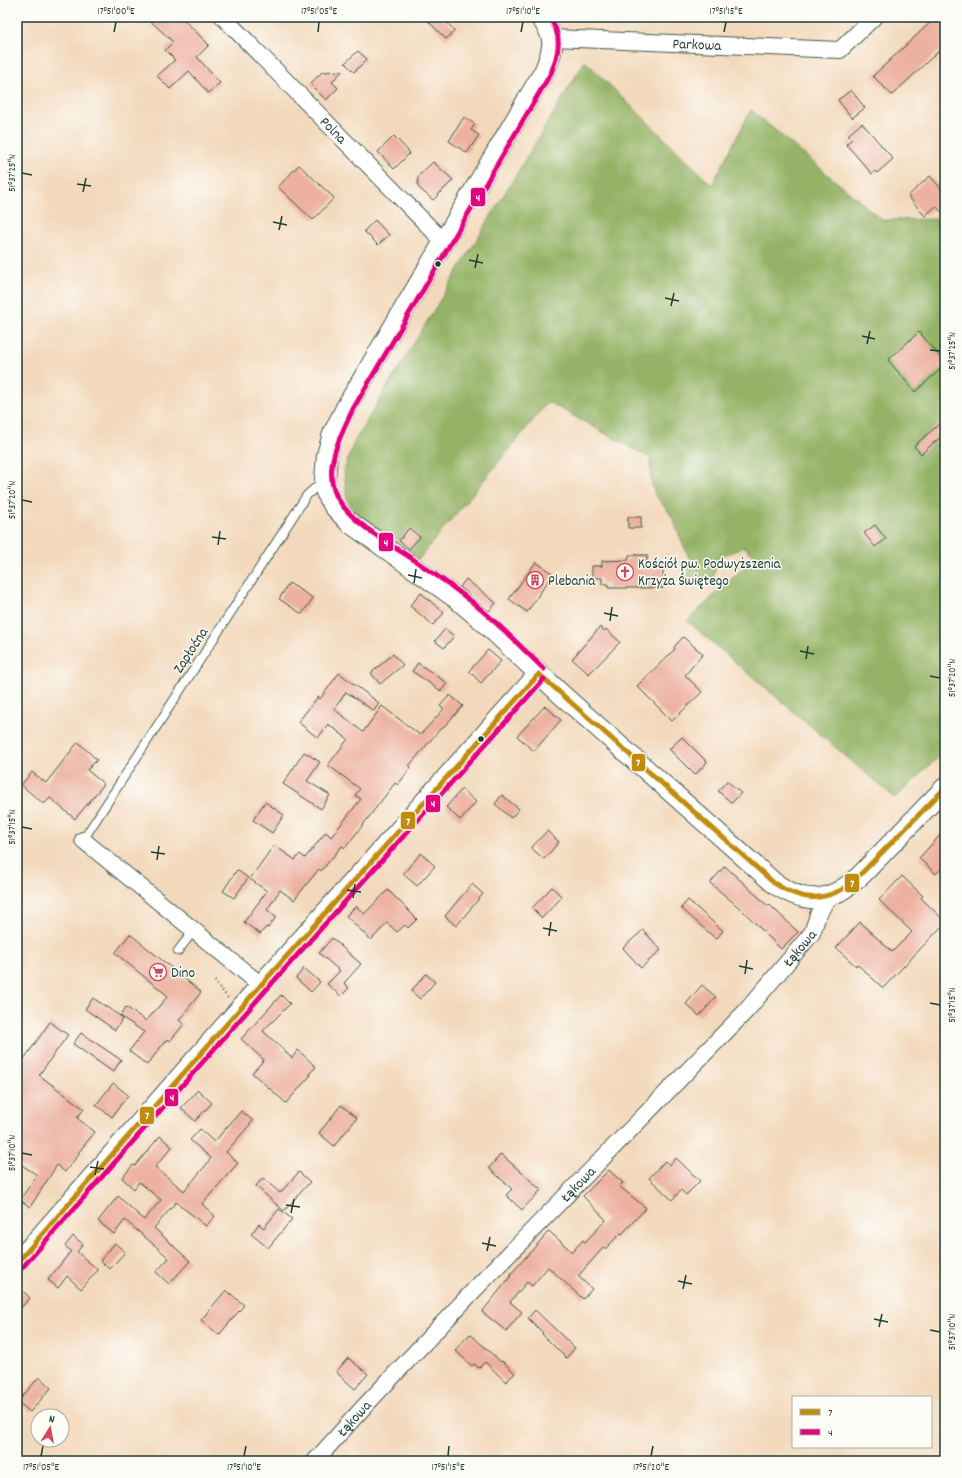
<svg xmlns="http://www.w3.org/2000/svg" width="962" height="1478" font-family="Dekko,sans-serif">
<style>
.forest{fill:#94b366;stroke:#5a784d}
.building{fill:#edb1a0}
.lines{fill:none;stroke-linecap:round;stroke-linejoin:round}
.service-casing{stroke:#3f5448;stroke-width:10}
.minor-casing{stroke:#3f5448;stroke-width:18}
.tertiary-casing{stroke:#3f5448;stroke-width:22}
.path{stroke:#3f5448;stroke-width:2.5;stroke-dasharray:1 3;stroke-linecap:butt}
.service{stroke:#fff;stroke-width:8}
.minor{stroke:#fff;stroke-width:16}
.tertiary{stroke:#fff;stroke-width:20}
.bus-1-casing{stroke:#fdfcf7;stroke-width:8}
.bus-2-casing{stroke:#fdfcf7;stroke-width:8}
.bus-1{stroke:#c18c0d;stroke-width:5}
.bus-2{stroke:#e5007d;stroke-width:5}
.ticks{fill:none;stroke:#1f3d34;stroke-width:1.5}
.bus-dot{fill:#1f3d34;stroke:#fdfcf7;stroke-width:1.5}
.labels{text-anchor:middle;stroke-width:3;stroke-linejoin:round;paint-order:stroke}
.street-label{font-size:15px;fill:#1f3d34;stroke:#fdfcf7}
.poi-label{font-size:15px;fill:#1f3d34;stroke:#fdfcf7;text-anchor:start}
.line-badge{stroke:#fdfcf7;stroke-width:1.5}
.badge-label{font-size:11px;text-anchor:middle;font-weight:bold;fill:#fff}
.neatline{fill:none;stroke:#1f3d34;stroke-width:1.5}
.ticks-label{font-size:10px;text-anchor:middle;fill:#1f3d34}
</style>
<rect width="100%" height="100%" fill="#fdfcf7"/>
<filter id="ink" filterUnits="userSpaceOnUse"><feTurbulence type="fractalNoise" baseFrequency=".025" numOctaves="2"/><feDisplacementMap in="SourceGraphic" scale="8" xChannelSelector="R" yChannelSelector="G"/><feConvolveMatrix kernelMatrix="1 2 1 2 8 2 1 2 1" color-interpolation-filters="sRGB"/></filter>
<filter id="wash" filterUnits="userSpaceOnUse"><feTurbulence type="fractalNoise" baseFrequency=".012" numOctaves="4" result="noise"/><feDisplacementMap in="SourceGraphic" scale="16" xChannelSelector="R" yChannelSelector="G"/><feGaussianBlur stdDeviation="0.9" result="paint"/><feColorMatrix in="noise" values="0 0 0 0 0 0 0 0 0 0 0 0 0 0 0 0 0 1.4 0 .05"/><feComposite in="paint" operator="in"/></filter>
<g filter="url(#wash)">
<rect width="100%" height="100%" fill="#f3d9bc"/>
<path class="forest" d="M585,61L712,185L751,110L882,220L939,219L945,226V751L895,798L687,621L755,557L744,547L719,557L712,581L687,582L690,560L671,515L655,495L651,480L650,458L548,402L418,560L409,549L399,541L361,518L347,499L344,470L354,442Z"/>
<g id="blocks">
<path class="building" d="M146,17H181L209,45L197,57L220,83L208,93L189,71L170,89L157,76L175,60L165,50L173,42Z
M424,17H442L455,31L446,39Z
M936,17H945V45L892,95L873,76Z
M358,51L367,59L354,72L345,63Z
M342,71L332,82L338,88L326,100L310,84L322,72Z
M851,90L865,108L852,118L838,100Z
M464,117L475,124L471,130L479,135L467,153L449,141Z
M862,123L893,159L877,173L875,171L872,174L846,144L852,139L848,135Z
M394,136L410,153L394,169L378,152Z
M433,162L453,180L433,200L418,187V176Z
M299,165L334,198L313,220L278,187Z
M930,176L945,193V216L936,206L925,216L908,196Z
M375,220L389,235L378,245L364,231Z
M919,332L945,362V365L915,392L888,360Z
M945,419V433L921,454L914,446Z
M628,517H641V528H628Z
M875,525L886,539L875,547L864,533Z
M409,528L420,537L409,549L399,541Z
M629,555H647V564H658V566H663V588H608V584H602V578H592V566H602V561L628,560Z
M536,562L553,574L527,612L509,599Z
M466,579L496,603L489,611L460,587Z
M289,583L313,598L302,614L279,599Z
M421,593L444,613L433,625L410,606Z
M600,627L604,631L606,629L620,642L589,674L572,659Z
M445,629L454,636L444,648L435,641Z
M683,637L703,654L685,675L702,692L672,721L637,686L675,649L674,647Z
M488,650L501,661L481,683L469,671Z
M393,654L403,665L380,684L371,673Z
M418,663L447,683L441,691L412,671Z
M339,673L379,703L374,711L346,692L334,709L363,732L382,706L420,735L444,709L440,706L450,695L463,706L442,729L441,728L409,766L411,767L398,785L395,783L345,848L342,846L321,871L319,869L294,900L280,890L267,910L276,917L268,928L266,927L260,934L244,922L267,891L250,879L274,845L295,860L300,854L305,858L326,832L331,837L361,799L355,795L360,789L328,765L348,739L328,724L318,738L298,722L318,697L320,699Z
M545,706L561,720L534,751L517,736Z
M682,737L707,762L695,775L669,749Z
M78,742L97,760L87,770L104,784L75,819L50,798L44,804L21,785L32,772L46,783Z
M304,752L320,762L307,781L330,795L321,809L283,784Z
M727,781L741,793L732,803L718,791Z
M462,789L476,802L460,820L446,807Z
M502,795L519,809L511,818L495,804Z
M265,802L284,815L272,833L253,820Z
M945,830V865L936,874L919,858Z
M547,831L559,842L544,859L531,848Z
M421,853L435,866L417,886L403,874Z
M725,866L768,906L770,905L798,932L781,949L741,909L710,883Z
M237,870L248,878L234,898L223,891Z
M902,876L923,896L921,898L945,921V923L883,988L857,964L856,966L836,948L860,922L892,952L912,932L879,900Z
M472,884L483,894L456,926L445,916Z
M552,887L562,897L542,918L532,908Z
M388,890L417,919L408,928L405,925L397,932L387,923L371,940L346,916L356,906L364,914Z
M688,900L723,931L716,939L681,908Z
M643,930L661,950L641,968L623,948Z
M130,934L201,992L179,1020L184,1024L170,1041L167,1039L147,1065L129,1051L144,1032L120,1016L126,1007L146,1021L168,996L115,953Z
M332,938L361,964L344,983L349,988L341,996L327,984L340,971L319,953Z
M304,968L320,982L311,992L296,978Z
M426,974L435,982L420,999L411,991Z
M702,985L716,997L699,1016L686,1004Z
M281,995L290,1004L263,1031L292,1058L298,1050L316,1067L309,1074L311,1075L286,1103L252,1073L264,1060L241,1039Z
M93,998L123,1018L115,1030L85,1009Z
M50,1022L68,1035L39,1075L84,1109L77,1118L95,1132L78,1153L79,1154L65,1172L57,1165L30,1207L20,1200L37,1175L17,1162V1069Z
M81,1033L121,1060L113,1072L73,1044Z
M113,1083L128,1095L112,1117L96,1105Z
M198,1090L212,1103L195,1121L181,1108Z
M341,1105L357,1118L334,1146L319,1133Z
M241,1111L253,1121L226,1152L238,1163L202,1204L215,1216L206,1226L176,1202L154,1228L190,1261L169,1284L156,1272L169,1258L160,1250L125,1220L114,1234L98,1221L118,1196L144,1220L161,1200L139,1182L134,1189L122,1178L133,1165L135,1166L160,1136L172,1147L155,1167L184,1191L207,1164L211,1158L190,1140L200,1129L214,1142Z
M501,1154L541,1190L522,1210L506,1195L512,1189L489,1168Z
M676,1158L700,1181L686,1195L681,1190L672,1200L649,1178L665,1161L670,1165Z
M609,1170L623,1183L619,1186L646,1208L622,1234L621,1233L605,1249L604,1247L578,1276L592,1289L583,1299L548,1267L532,1286L527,1282L510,1302L522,1312L506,1331L482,1312L511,1276L510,1275L549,1231L572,1252L583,1240L585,1242L606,1220L583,1196Z
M299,1172L310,1182L284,1211L256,1186L263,1178L280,1193Z
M279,1209L292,1219L268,1248L251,1234L259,1224L264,1228Z
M73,1236L83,1244L77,1252L98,1270L81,1289L67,1276L58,1288L48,1280L71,1251L65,1246Z
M115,1243L125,1252L110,1269L100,1261Z
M17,1285L30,1298L17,1312Z
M226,1290L244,1305L219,1335L201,1320Z
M535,1310L575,1348L566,1358L542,1334L543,1333L528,1318Z
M470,1334L501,1362L502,1361L515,1373L506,1382L485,1362L479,1368L474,1364L472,1366L455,1350Z
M348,1358L368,1374L355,1389L336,1372Z
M39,1377L51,1388L30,1412L18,1402Z"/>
</g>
</g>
<g filter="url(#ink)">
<use href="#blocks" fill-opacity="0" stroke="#3f5448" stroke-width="1"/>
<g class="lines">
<g class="service-casing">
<path id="service" d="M83,840L307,495L324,480
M178,951L194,930"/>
</g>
<g class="minor-casing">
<g id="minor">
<path id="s1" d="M223,17L444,242"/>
<path id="s2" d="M553,38L840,50L874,17"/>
<path d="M83,840L261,985"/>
<path id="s3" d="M315,1461L361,1410L476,1288L746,1011L812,933L818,915L828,897"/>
</g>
</g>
<g class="tertiary-casing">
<path id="tertiary" d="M540,17C557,37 554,47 545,70L347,406L333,434L327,455L325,479L326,492L334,506L349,522L456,598L481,619L563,696L774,883C809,907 832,902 862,874L945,788
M17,1263L261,985L539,674"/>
</g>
<path class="path" d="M215,981L228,998"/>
<use href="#service" class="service"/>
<use href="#minor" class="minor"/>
<use href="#tertiary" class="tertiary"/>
<g class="bus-1-casing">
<path id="bus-1" d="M539,674L774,883C802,901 821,903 850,885L945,788
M17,1263L261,985L539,674"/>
</g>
<g class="bus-2-casing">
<path id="bus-2" d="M544,669C520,646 497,622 471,601C453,587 435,574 417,562C392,545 343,519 334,490C325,463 342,433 353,409L551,73C559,53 563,35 549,17
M22,1268L266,990L544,679"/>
</g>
<use href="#bus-1" class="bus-1"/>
<use href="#bus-2" class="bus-2"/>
</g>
</g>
<path class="ticks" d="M114,32L116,22M318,32L319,22M521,32L523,22M724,32L726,22M22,173L32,175M77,184L91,186M83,192L86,178M273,222L287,225M279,230L282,216M469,260L483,263M475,268L478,254M665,298L679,301M671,306L674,293M862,336L875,339M867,344L870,331M930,350L940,351M22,500L32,502M212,537L226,539M218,545L220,531M408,575L422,578M414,583L416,569M604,613L618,616M610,621L612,607M800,651L814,654M806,659L808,646M930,676L940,678M22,827L32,829M151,852L165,854M157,860L159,846M347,890L361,892M353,898L355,884M543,928L557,931M549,936L551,922M739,966L753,969M745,974L747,960M930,1003L940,1005M22,1153L32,1155M90,1167L104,1169M95,1175L98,1161M286,1205L300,1207M291,1213L294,1199M482,1243L496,1246M487,1251L490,1237M678,1281L692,1284M683,1289L686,1275M874,1319L888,1322M879,1327L882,1314M930,1330L940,1332M41,1456L43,1446M244,1456L246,1446M448,1456L449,1446M651,1456L653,1446"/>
<defs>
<g id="church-ring" transform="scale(0.9)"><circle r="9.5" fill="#fdfcf7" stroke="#d1495b" stroke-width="1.5"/><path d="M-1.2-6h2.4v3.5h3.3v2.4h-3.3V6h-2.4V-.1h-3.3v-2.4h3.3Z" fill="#d1495b"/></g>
<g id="building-ring" transform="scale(0.9)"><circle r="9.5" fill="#fdfcf7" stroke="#d1495b" stroke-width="1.5"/><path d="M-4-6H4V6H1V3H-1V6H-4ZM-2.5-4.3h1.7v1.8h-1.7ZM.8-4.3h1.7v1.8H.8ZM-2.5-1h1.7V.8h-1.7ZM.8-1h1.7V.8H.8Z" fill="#d1495b"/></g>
<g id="supermarket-ring" transform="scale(0.9)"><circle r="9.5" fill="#fdfcf7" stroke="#d1495b" stroke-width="1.5"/><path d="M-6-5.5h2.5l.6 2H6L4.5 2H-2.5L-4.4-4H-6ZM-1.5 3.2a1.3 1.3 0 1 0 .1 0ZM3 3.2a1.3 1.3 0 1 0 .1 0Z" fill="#d1495b"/></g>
</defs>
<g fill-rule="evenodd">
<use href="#church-ring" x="625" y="572"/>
<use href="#building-ring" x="535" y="580"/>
<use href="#supermarket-ring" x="158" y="972"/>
</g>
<g class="bus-dot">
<circle cx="438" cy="264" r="3.5"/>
<circle cx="481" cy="739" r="3.5"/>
</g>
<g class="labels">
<g class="street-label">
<text dy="5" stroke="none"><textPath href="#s2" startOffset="144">Parkowa</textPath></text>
<text dy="5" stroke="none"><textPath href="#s1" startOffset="158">Polna</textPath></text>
<text transform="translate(190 650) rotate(-57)" y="5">Zapłoćna</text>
<text dy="5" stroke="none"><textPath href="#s3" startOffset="706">Łąkowa</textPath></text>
<text dy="5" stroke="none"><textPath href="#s3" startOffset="382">Łąkowa</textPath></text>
<text dy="5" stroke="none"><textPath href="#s3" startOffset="58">Łąkowa</textPath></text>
</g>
<g class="poi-label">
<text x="638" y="568">Kościół pw. Podwyższenia<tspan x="638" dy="17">Krzyża Świętego</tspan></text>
<text x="548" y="585">Plebania</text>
<text x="171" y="977">Dino</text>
</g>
</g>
<g class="line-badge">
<rect x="470" y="187" width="16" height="20" rx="4" fill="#e5007d"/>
<rect x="378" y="532" width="16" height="20" rx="4" fill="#e5007d"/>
<rect x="631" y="753" width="15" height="19" rx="4" fill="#c18c0d"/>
<rect x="425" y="794" width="16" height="19" rx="4" fill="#e5007d"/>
<rect x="400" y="811" width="16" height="19" rx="4" fill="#c18c0d"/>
<rect x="844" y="873" width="16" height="20" rx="4" fill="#c18c0d"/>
<rect x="164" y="1088" width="15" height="19" rx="4" fill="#e5007d"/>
<rect x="139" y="1106" width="16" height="19" rx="4" fill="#c18c0d"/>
</g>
<g class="badge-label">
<text x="478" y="201">4</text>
<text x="386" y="546">4</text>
<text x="638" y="766">7</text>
<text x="433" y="807">4</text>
<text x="408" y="825">7</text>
<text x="852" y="887">7</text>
<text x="172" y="1101">4</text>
<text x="147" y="1119">7</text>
</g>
<rect width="962" height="1478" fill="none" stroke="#fdfcf7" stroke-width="44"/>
<rect x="792" y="1396" width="140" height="52" fill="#fdfcf7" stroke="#a4b0a9"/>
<rect x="800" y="1409" width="20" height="6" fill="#c18c0d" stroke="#a4b0a9"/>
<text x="828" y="1416" font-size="12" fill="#1f3d34">7</text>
<rect x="800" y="1429" width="20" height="6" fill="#e5007d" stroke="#a4b0a9"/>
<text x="828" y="1436" font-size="12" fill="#1f3d34">4</text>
<g transform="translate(50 1428) rotate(11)"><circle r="19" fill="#fdfcf7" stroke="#a4b0a9"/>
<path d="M0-3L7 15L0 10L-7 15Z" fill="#d1495b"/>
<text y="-6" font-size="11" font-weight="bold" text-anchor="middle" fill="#1f3d34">N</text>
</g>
<rect x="22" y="22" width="918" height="1434" class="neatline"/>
<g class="ticks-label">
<text x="116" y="14">17°51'00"E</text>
<text x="319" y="14">17°51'05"E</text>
<text x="523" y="14">17°51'10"E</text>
<text x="726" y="14">17°51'15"E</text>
<text transform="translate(11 173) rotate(-90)" y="4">51°37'25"N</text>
<text transform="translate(951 351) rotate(-90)" y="4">51°37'25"N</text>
<text transform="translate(11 500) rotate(-90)" y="4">51°37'20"N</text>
<text transform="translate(951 678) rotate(-90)" y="4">51°37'20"N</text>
<text transform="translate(11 827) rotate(-90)" y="4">51°37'15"N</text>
<text transform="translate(951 1005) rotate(-90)" y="4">51°37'15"N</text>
<text transform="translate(11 1153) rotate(-90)" y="4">51°37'10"N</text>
<text transform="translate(951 1332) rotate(-90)" y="4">51°37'10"N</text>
<text x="41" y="1470">17°51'05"E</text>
<text x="244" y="1470">17°51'10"E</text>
<text x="448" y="1470">17°51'15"E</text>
<text x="651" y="1470">17°51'20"E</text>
</g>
</svg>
